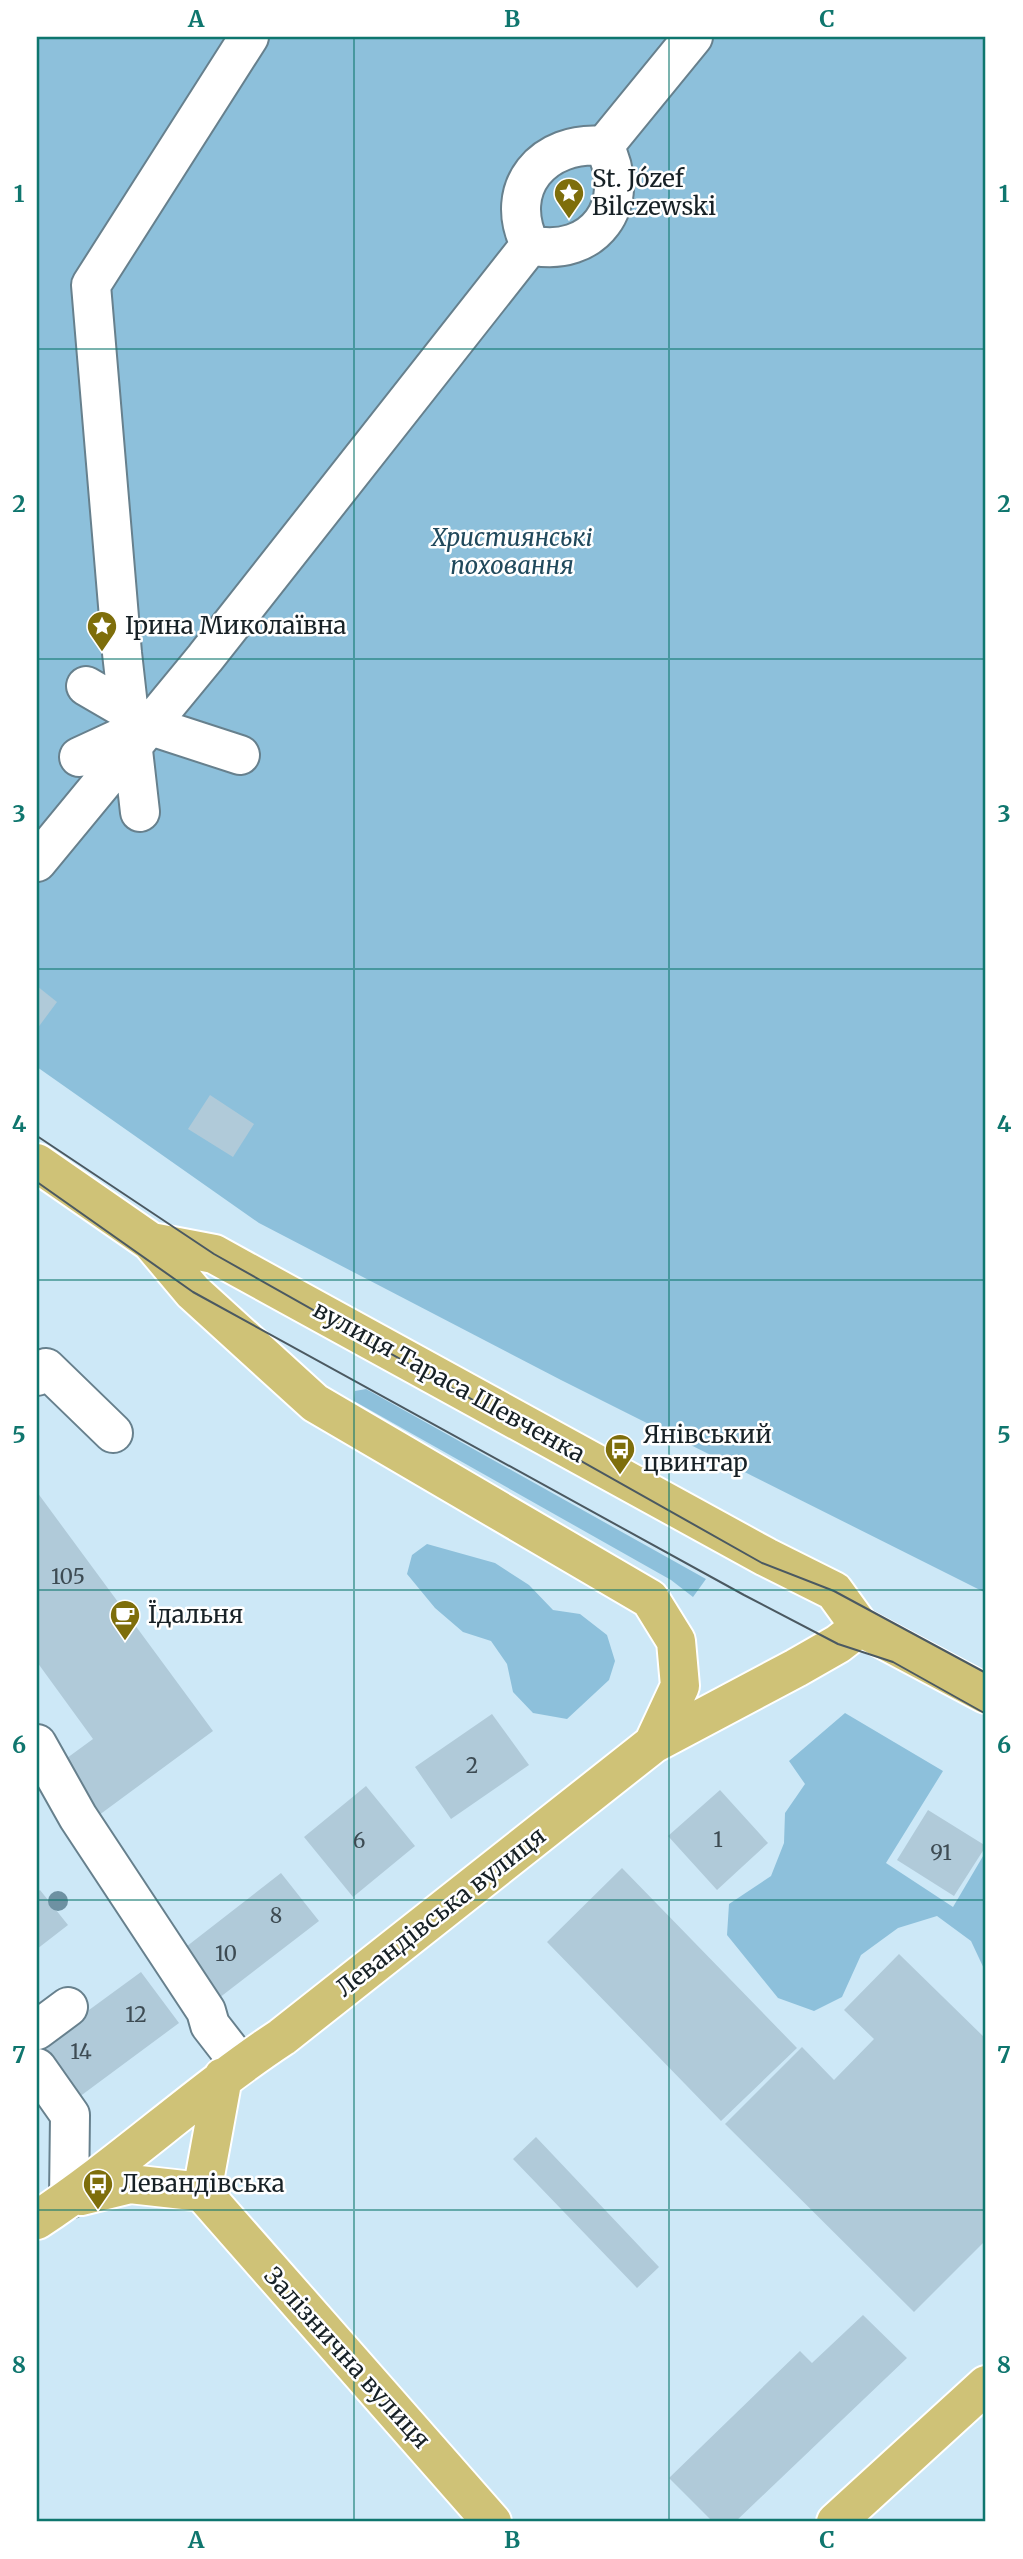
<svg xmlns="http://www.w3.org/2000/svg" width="1023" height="2559" font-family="Merriweather,serif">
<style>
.green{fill:#8dc0db}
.building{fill:#b0cad9}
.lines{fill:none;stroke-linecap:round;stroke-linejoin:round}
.minor-casing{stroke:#67808d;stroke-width:42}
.major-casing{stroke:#fff;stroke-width:42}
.minor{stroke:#fff;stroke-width:38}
.major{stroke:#cfc277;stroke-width:38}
.tram{stroke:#4b5961;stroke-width:2}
.tree{fill:#6e91a2}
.grid{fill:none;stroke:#0f766e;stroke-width:2;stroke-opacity:0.55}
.labels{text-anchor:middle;stroke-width:5;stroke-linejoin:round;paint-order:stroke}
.number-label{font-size:21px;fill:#3d4b53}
.poi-label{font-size:24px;fill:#172126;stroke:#fff;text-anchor:start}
.park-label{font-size:24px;font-style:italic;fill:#20495c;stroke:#fff}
.street-label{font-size:24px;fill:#172126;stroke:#fff}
.neatline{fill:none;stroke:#0f766e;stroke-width:2.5}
.grid-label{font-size:23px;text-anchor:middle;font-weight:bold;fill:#0f766e}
</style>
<rect width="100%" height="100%" fill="#cde8f7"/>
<path class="green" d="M37,37H986V1593L561,1380L259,1223L37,1067Z
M366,1389L706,1579L693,1597L671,1580L354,1401L355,1391Z
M427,1544L495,1563L529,1585L553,1610L580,1614L607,1635L615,1661L609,1680L567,1719L533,1713L513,1692L507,1664L491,1641L463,1632L435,1608L407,1574L412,1555Z
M845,1713L943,1771L886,1863L953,1907L986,1851V1973L971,1941L937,1916L898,1928L861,1955L842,1997L814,2011L778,1998L727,1935L729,1904L771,1876L784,1843L785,1813L805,1784L789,1761Z"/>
<path class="building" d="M37,986L57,1002L37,1029Z
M210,1095L254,1124L233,1157L188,1129Z
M37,1492L213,1731L91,1821L52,1769L93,1739L37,1662Z
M492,1714L529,1765L451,1819L415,1767Z
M366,1786L415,1846L353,1897L304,1837Z
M720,1790L768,1843L717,1890L668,1836Z
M928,1810L986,1846L954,1896L897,1860Z
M622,1868L797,2048L721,2121L547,1942Z
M281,1873L319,1921L219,1998L182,1950Z
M40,1890L68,1925L37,1949V1892Z
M899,1954L986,2039V2240L914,2312L725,2124L802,2047L834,2080L874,2039L844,2010Z
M141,1972L179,2023L71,2103L37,2056V2048Z
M536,2137L659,2267L637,2288L513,2159Z
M863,2315L907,2358L735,2522H713L669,2478L800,2351L812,2363Z"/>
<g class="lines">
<g class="minor-casing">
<path id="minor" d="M604,146L693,37
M530,245C594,259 634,204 604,146
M530,245C502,188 543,140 604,146
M86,686L160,729L240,755
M79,757L144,727
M140,812L122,653L91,285L249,37
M37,862L205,658L530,245
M37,1376L46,1368L113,1433
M37,1744L78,1817L206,2011L210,2025L241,2065
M37,2030L68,2007
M37,2068L70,2115L69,2199"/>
</g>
<g class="major-casing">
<path id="major" d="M37,1163L151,1242L193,1292L315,1403L650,1599L676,1641L680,1686L653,1744
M151,1242L214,1254L766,1557L834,1591L860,1627L986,1694
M202,2192L223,2077
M81,2196L130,2184L202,2192L492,2522
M37,2220C122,2164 197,2093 282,2037L653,1744L796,1668L838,1644L860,1627
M836,2522L986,2385"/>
</g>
<use href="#minor" class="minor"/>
<use href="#major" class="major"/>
<path class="tram" d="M37,1136L214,1254L762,1563L834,1591L986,1673
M37,1182L193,1292L744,1595L838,1644L893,1662L986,1714"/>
</g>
<circle class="tree" cx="58" cy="1901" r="10"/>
<path class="grid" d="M354,37V2522M669,37V2522M37,349H986M37,659H986M37,969H986M37,1280H986M37,1590H986M37,1900H986M37,2210H986"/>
<defs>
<g id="sight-pin" transform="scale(1.575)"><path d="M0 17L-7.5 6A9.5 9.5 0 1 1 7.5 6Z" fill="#7e6e0b" stroke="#fff"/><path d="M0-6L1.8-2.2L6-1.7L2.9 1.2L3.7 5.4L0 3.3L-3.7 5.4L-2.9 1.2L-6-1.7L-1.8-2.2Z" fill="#fff"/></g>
<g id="bus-pin" transform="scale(1.575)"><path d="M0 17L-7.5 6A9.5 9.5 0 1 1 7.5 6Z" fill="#7e6e0b" stroke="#fff"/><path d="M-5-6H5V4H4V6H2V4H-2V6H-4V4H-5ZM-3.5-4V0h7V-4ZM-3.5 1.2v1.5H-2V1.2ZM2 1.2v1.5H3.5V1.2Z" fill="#fff"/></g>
<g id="cafe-pin" transform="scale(1.575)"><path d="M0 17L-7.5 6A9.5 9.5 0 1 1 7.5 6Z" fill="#7e6e0b" stroke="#fff"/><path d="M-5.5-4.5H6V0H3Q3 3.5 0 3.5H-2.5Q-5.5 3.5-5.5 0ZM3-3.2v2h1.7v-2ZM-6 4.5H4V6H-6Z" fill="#fff"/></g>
</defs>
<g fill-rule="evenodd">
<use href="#sight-pin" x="569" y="193"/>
<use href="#sight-pin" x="102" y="626"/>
<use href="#bus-pin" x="620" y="1449"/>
<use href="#cafe-pin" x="125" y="1615"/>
<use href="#bus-pin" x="98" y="2184"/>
</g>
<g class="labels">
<g class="number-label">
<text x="68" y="1584">105</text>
<text x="472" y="1773">2</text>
<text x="718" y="1847">1</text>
<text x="359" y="1848">6</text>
<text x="941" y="1860">91</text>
<text x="276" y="1923">8</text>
<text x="226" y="1961">10</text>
<text x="136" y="2022">12</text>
<text x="81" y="2059">14</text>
</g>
<g class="poi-label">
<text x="592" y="187">St. Józef<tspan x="592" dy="28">Bilczewski</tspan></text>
<text x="125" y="634">Ірина Миколаївна</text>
<text x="643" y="1443">Янівський<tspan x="643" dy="28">цвинтар</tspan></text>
<text x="148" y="1623">Їдальня</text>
<text x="121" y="2192">Левандівська</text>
</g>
<g class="park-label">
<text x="512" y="546">Християнські<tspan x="512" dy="28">поховання</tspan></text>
</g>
<g class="street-label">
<text transform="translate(449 1382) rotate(29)" y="8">вулиця Тараса Шевченка</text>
<text transform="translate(441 1912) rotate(-38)" y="8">Левандівська вулиця</text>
<text transform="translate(347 2358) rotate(48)" y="8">Залізнична вулиця</text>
</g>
</g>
<rect width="1023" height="2559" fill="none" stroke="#ffffff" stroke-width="77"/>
<rect x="38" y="38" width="946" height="2482" class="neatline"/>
<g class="grid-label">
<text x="196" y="27">A</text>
<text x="512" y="27">B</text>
<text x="827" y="27">C</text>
<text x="19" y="202">1</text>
<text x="1004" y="202">1</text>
<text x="19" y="512">2</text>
<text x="1004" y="512">2</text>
<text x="19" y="822">3</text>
<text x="1004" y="822">3</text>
<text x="19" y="1132">4</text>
<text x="1004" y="1132">4</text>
<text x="19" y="1443">5</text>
<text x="1004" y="1443">5</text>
<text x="19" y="1753">6</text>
<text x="1004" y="1753">6</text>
<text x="19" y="2063">7</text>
<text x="1004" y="2063">7</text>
<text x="19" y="2373">8</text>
<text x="1004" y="2373">8</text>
<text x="196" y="2548">A</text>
<text x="512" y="2548">B</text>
<text x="827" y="2548">C</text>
</g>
</svg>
